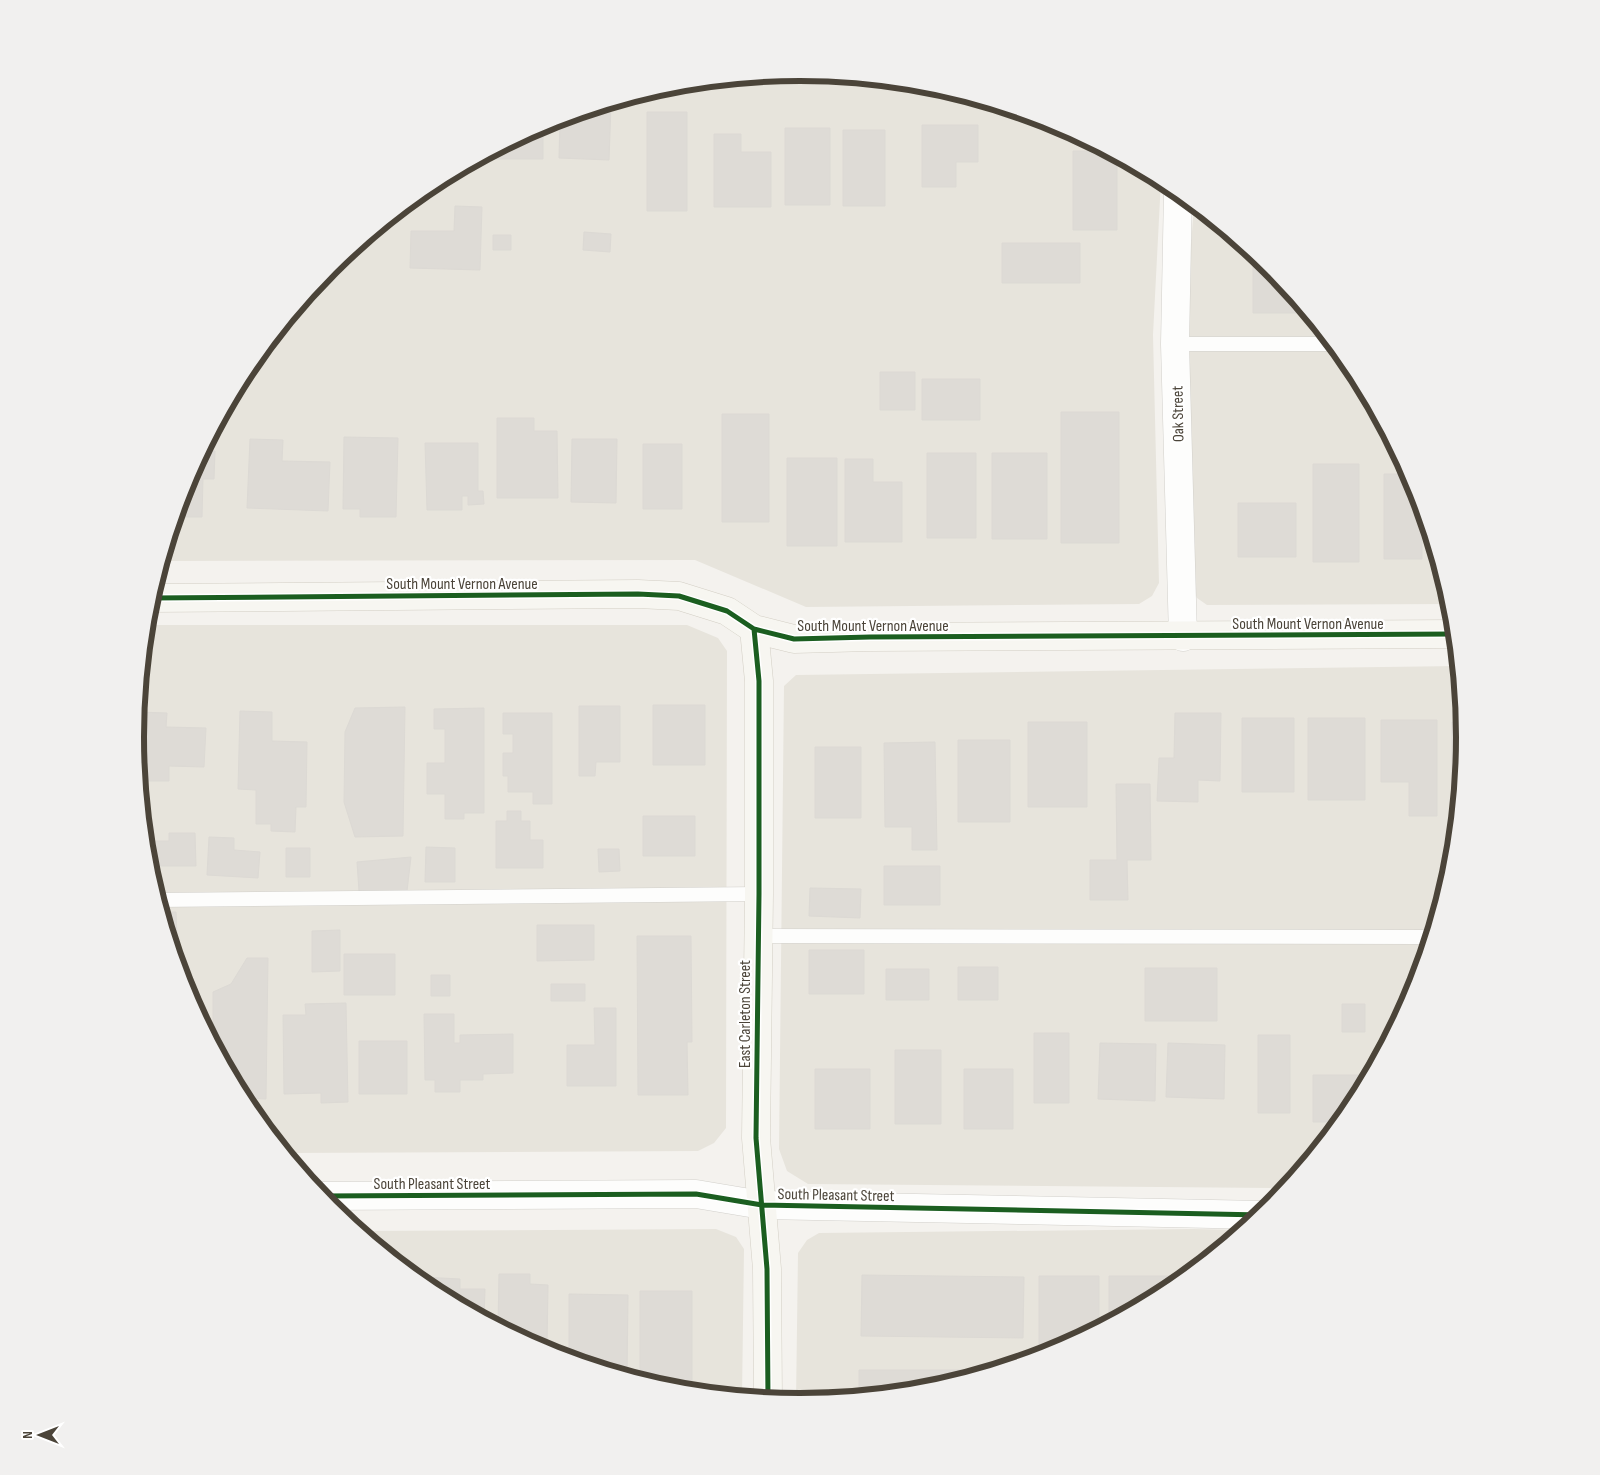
<svg xmlns="http://www.w3.org/2000/svg" width="1600" height="1475" font-family="'Sofia Sans Condensed',sans-serif">
<style>
.residential{fill:#e7e4dc}
.building{fill:#dedbd6;stroke:#dcd9d4}
.lines{fill:none;stroke-linecap:round;stroke-linejoin:round}
.lane-casing{stroke:#d2d0cb;stroke-width:15}
.street-casing{stroke:#d2d0cb;stroke-width:29}
.secondary-casing{stroke:#d3cfc5;stroke-width:29}
.lane{stroke:#fdfdfc;stroke-width:14}
.street{stroke:#fdfdfc;stroke-width:28}
.secondary{stroke:#f7f6f1;stroke-width:28}
.cycleway-casing{stroke:#fff;stroke-width:8}
.cycleway{stroke:#1b5e20;stroke-width:5}
.labels{text-anchor:middle;stroke-width:4.5;stroke-linejoin:round;paint-order:stroke}
.street-label{font-size:16px;fill:#4b4439;stroke:#fff}
.rim{fill:none;stroke:#4b4439;stroke-width:6}
</style>
<rect width="100%" height="100%" fill="#f4f2ee"/>
<path class="residential" d="M800,73L931,86L1055,123L1161,180L1153,335L1159,583L1152,596L1139,604L806,607L695,560L162,561L186,483L247,368L330,267L431,184L546,123L671,85Z
M1194,205L1270,267L1353,368L1414,483L1451,604L1207,605L1197,598L1192,585L1186,312Z
M146,625H687L718,638L727,651L726,1128L714,1143L698,1151L285,1153L247,1107L186,992L148,867L135,737Z
M1458,666L1465,738L1452,868L1414,992L1353,1107L1286,1188L808,1184L787,1171L779,1149L784,686L796,675Z
M716,1229L736,1237L744,1249L742,1397L670,1390L545,1352L430,1290L359,1231Z
M1193,1229L1243,1230L1169,1291L1054,1352L929,1390L796,1402L798,1253L807,1240L819,1233Z"/>
<path class="building" d="M608,104H611L609,160L559,158L560,119Z
M647,112H687V211H647Z
M543,125V159H488V154Z
M922,125H978V162H956V187H922Z
M785,128H830V205H785Z
M843,130H885V206H843Z
M714,134H741V152H771V207H714Z
M1073,151H1107L1117,156V230H1073Z
M455,206L482,207L480,270L410,268L411,231H454Z
M584,232L611,234L610,252L583,250Z
M493,235H511V250H493Z
M1002,243H1080V283H1002Z
M1253,253L1270,267L1308,313H1253Z
M880,372H915V410H880Z
M922,379H980V420H922Z
M1061,412H1119V543H1061Z
M722,414H769V522H722Z
M497,418H534V431H557L558,498H497Z
M344,437L398,438L396,517H360V509H343Z
M250,439L283,440L282,461L330,462L328,511L247,508Z
M572,439H617L616,503L571,502Z
M425,443H478V491H483L484,504L468,505V496H462V510H427Z
M643,444H682V509H643Z
M203,451H215L214,479H203L202,517H175L186,483Z
M927,453H976V538H927Z
M992,453H1047V539H992Z
M787,458H837V546H787Z
M845,459H873V482H902V542H845Z
M1313,464H1359V562H1313Z
M1384,474H1409L1414,483L1422,509V559H1384Z
M1238,503H1296V557H1238Z
M653,705H705V765H653Z
M579,706H620V762H596L595,776H579Z
M405,707L403,836L355,837L344,802L345,732L355,708Z
M484,708V813H464V819H445V794H427V763H445V729H434V709Z
M240,711L272,712V741L307,742L306,807H296L295,832L271,831V824H256V790L238,789Z
M137,712L167,713L166,727L206,728L204,767L169,766V781H139L135,737Z
M503,713H552V804H533V792H508V776H503V753H513V734H503Z
M1175,713H1221L1220,781L1198,780V802L1157,801L1159,758H1174Z
M1242,718H1294V792H1242Z
M1308,718H1365V800H1308Z
M1381,720H1437V816H1409V782H1381Z
M1028,722H1087V807H1028Z
M1452,722H1463L1465,738L1458,812H1452Z
M958,740H1010V822H958Z
M935,742L937,850H912V827H885L884,743Z
M815,747H861V818H815Z
M1116,784H1150L1151,860H1127L1128,900H1090V860H1117Z
M507,811H521V821H530V840H543V868H496V821H507Z
M643,816H695V856H643Z
M169,833H195L196,866H153V841H169Z
M209,837L234,838V850L260,852L258,878L207,875Z
M426,847L455,848V882H425Z
M286,848H310V877H286Z
M598,849H619L620,871L599,872Z
M411,857L407,891H359L357,862Z
M884,866H940V905H884Z
M810,888L861,889L860,918L809,916Z
M162,912H176L177,935H168Z
M537,925H594V960L537,961Z
M340,930V971L312,972V931Z
M637,936H691L692,1042H687L688,1095H638Z
M809,950H864V994H809Z
M344,954H395V995H344Z
M247,958H268L266,1099L242,1098L213,1043V992L231,984Z
M958,967H998V1000H958Z
M1145,968H1217V1021H1145Z
M886,969H929V1000H886Z
M431,975H450V996H431Z
M551,984H585V1001H551Z
M346,1003L348,1102L321,1103V1093L284,1094L283,1015H306L305,1004Z
M1342,1004H1365V1032H1342Z
M594,1008H616V1086H567V1045H595Z
M424,1014H454V1043H460V1035L513,1034V1073L483,1074V1080H460V1092H435V1080H425Z
M1034,1033H1069V1103H1034Z
M1258,1035H1290V1113H1258Z
M359,1041H407V1094H359Z
M1100,1043L1156,1044L1155,1101L1098,1099Z
M1168,1043L1225,1045L1224,1099L1166,1097Z
M895,1050H941V1124H895Z
M815,1069H870V1129H815Z
M964,1069H1013V1129H964Z
M1313,1075H1366V1083L1353,1107L1341,1122H1313Z
M499,1274H530V1284L548,1285L547,1345H538V1348L498,1327Z
M862,1275L1024,1277L1023,1338L861,1336Z
M1039,1276H1099V1328L1054,1352L1039,1357Z
M1109,1276H1187L1169,1291L1109,1323Z
M422,1277L460,1279V1289H485L484,1319L430,1290L422,1283Z
M640,1291H692V1392L670,1390L640,1381Z
M569,1294L628,1295L627,1377L569,1359Z
M859,1370H961V1380L929,1390L859,1397Z"/>
<g class="lines">
<g class="lane-casing">
<path id="lane" d="M1175,344H1333
M158,900L759,894
M758,936L1431,937"/>
</g>
<g class="street-casing">
<path id="street" d="M1178,191L1175,344L1183,637
M320,1196L696,1194L762,1205L1262,1215"/>
</g>
<g class="secondary-casing">
<path id="secondary" d="M151,598L638,594L679,596L727,611L754,629L794,639L870,637L1455,634
M754,629L759,681V894L756,1138L767,1269L768,1399"/>
</g>
<use href="#lane" class="lane"/>
<use href="#street" class="street"/>
<use href="#secondary" class="secondary"/>
<g class="cycleway-casing">
<path id="cycleway" d="M151,598L638,594L679,596L727,611L754,629L794,639L870,637L1455,634
M754,629L759,681V894L756,1138L767,1269L768,1399
M320,1196L696,1194L762,1205L1262,1215"/>
</g>
<use href="#cycleway" class="cycleway"/>
</g>
<g class="labels">
<g class="street-label">
<text transform="translate(1177 414) rotate(-91)" y="6">Oak Street</text>
<text x="462" y="589">South Mount Vernon Avenue</text>
<text x="1308" y="629">South Mount Vernon Avenue</text>
<text x="873" y="631">South Mount Vernon Avenue</text>
<text transform="translate(744 1014) rotate(-90)" y="6">East Carleton Street</text>
<text x="432" y="1189">South Pleasant Street</text>
<text transform="translate(836 1194) rotate(1)" y="6">South Pleasant Street</text>
</g>
</g>
<path d="M0 0H1600V1475H0ZM144 737a656 656 0 1 1 1312 0a656 656 0 1 1-1312 0Z" fill="#f1f0ef" fill-rule="evenodd"/>
<path class="rim" d="M144 737a656 656 0 1 1 1312 0a656 656 0 1 1-1312 0Z"/>
<g transform="translate(40 1435) rotate(270)" stroke="#ffffff" stroke-width="4" paint-order="stroke">
<path d="M0-4L9 19L0 12L-9 19Z" fill="#4b4439"/>
<text y="-8" font-size="14" font-weight="bold" text-anchor="middle" fill="#4b4439">N</text>
</g>
</svg>
